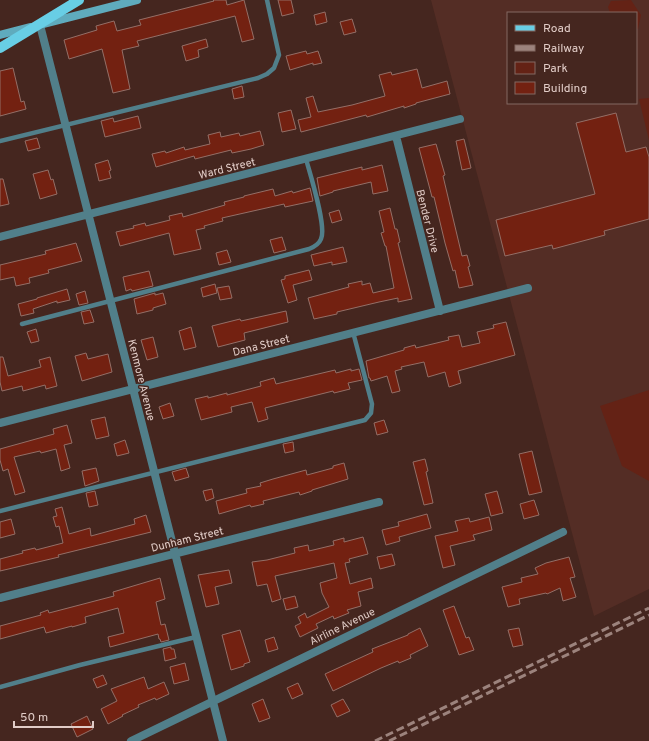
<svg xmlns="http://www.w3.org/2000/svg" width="649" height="741" font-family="Overpass,sans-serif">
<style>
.built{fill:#542d25;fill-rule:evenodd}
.green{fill:#642215}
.building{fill:#732111;stroke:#946f67}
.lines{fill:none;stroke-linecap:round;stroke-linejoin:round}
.lane{stroke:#517f8a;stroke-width:4.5}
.street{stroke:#517f8a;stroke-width:8}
.secondary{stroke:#5fabbd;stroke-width:8}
.primary{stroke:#68cee5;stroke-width:10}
.rail{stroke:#9c837d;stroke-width:3;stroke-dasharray:8 4;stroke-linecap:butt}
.labels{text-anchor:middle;stroke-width:3;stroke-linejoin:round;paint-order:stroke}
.street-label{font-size:11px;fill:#e1ccc7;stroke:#45261f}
</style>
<rect width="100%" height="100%" fill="#45261f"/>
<path class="built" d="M431,0H649V589L594,616ZM508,13H636V103H508Z"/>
<path class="green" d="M631,0L641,15L638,29L636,28V13H610L608,7L611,1Z
M649,98V140L639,99Z
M649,390V481L622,466L600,406Z"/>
<path class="building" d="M213,0H226L227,5L244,0L254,39L242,42L235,16L137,41L139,46L122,50L130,89L113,93L102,49L69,59L64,40L97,30L96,26L114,21L117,31L141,25L139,20L214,1Z
M278,0H291L294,13L282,16Z
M325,12L327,22L316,25L314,15Z
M352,19L356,32L344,35L340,22Z
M206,39L208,47L198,50L199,57L186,61L182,46Z
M306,51L307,54L318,51L322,63L313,65V63L290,70L286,56Z
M13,68L21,102L24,101L26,109L0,116V71Z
M417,69L422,88L447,81L450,94L416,103V104L404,108V106L367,117L366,115L301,132L298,120L311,117L306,98L313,96L318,112L352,105L385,96L379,75L391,72L392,75Z
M242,86L244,97L234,99L232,89Z
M291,110L296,129L282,132L278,113Z
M616,113L626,152L646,147L649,157V219L604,231L605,235L553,249L552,245L505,256L496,220L595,194L576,123Z
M138,116L141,128L105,137L101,121L113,118L114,122Z
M260,131L264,145L251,149L232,153L231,150L195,159L194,156L156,167L152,154L165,151L166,153L184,147L185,150L210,144L208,135L220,132L221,137L239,133L240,136Z
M37,138L40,148L28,151L25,141Z
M464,139L471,168L462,170L456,141Z
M436,144L445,175L443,176L462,256L467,255L470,266L468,267L473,285L459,288L455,270L453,271L445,243L434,197H432L419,148Z
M108,160L111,170L109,171L111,178L99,181L95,164Z
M382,165L388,191L373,194L371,182L333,191V192L320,196L317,178L362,167V170Z
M48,170L51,180L53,179L57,194L40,199L33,174Z
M0,179H3L9,204L0,206Z
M310,188L313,201L285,207L284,204L222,218L223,221L204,226L205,228L196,230L201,249L174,255L169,233L120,246L116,232L134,228L133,226L145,223L146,226L170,220L169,216L182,213L183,217L225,205L224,202L244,197V196L273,189L275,196L292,191L293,193Z
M390,208L395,229H397L400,242L398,243L412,299L398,302V298L379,302L337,312V314L314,319L308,298L349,287L348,284L362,281V285L370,283L373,293L394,288L386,246H385L381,233L384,232L379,211Z
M339,210L342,220L332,223L329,213Z
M282,237L286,250L274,253L270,240Z
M76,243L82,261L48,270L49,273L29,278L30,283L16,286L14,277L0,280V265L46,254L45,251Z
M343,247L347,262L332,265V262L314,266L311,255Z
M227,250L231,262L219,265L216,253Z
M309,270L312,280L293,285L297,300L288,303L281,280L285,279V276Z
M149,271L153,286L132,291L131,289L126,291L123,277Z
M215,284L217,293L203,297L201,288Z
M229,286L232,298L220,300L217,288Z
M67,289L70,300L57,303V301L33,309L34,313L21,316L18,304L37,299V298Z
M85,291L88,303L79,305L76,294Z
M155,293V295L163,293L166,304L153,308V310L137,314L134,299Z
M90,310L94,322L84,324L81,312Z
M286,311L288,322L244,333L245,340L218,347L212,326L240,319L241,321Z
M506,322L515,355L458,371L461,383L449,387L445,372L428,377L424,362L401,367L402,369L395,371L400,391L392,393L387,376L371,381L370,378H369L366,361L404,350V348L415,345L416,348L449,340L448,337L459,335L462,347L480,343L477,332L494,328L493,325Z
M191,327L196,347L184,350L179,331Z
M36,329L39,341L31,343L27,332Z
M153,337L158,357L147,360L141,340Z
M86,353L88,359L108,354L112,372L82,381L75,356Z
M0,357H3L8,376L41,367L39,360L50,357L57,386L46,389L45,385L23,391L22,386L2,391L0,382Z
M351,369V371L359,369L362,380L348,383L350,389L334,393L333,391L265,408L268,419L258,422L252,402L231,407L232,412L201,420L195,399L208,396V398L227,393V395L261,386L260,382L274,378L276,384L335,370L336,373Z
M170,403L174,416L163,419L159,407Z
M105,417L109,436L96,439L91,420Z
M384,420L388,432L377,435L374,423Z
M67,425L72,443L64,445L70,468L61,471L56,449L41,453L40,451L14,457L25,492L15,495L8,469L3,471L0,460V449L54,434L53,429Z
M125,440L129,453L117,456L114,444Z
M293,442L294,451L285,453L283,444Z
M532,451L542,492L529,495L519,454Z
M425,459L428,471L426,472L433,503L424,505L413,462Z
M344,463L348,479L312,490V491L300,495L299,492L263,501L264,504L251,507L250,505L219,514L216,501L247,493L246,489L261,486L260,483L273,479L306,470L307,475L333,468V466Z
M96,468L99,481L85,486L82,471Z
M186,468L189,477L175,481L172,472Z
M212,489L214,498L206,501L203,491Z
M95,491L98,505L89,507L86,493Z
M497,491L503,513L491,516L485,494Z
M534,500L539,515L524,519L520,504Z
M62,507L69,534L90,528L91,536L135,524L134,519L146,515L151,532L58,555L59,557L0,571V559L23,553L22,551L35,548L36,550L63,543L59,526L56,527L53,517L57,516L55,509Z
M427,514L431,528L399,537L400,541L386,545L382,530L399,526L398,522Z
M489,517L492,530L473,535L475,540L450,546L455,565L443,568L435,536L458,531L455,521L469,518L470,522Z
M11,519L15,534L0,538V522Z
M363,537L368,554L349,559L350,562L345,563L350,584L371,578L373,588L358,592L361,606L347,610L349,613L334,619L333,616L316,624L318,628L300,637L295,626L301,623L298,617L305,613L307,618L329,607L322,593L320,583L337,578L334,563L275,576L281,599L272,602L267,584L257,586L252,562L267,560L295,553L294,548L308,545L309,551L334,545L333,541L344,538V542Z
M392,554L395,565L380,569L377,557Z
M569,557L575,577L570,578L576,597L563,601L560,588L547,594L546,593L519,599L520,604L508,607L502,587L522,582L521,578L538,574L535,568L546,563Z
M229,570L232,583L215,587L219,604L206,607L198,575Z
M160,578L165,599L156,602L161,625L165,624L169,640L161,642L160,639H159L158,634L110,647L108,637L124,633L118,608L85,617L86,623L72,627V626L46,633L44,627L0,639V626L41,615L40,613L48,610L49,613L114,596L113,592Z
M295,596L298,607L286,610L283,599Z
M454,606L466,638L469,637L474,650L459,655L443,610Z
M420,628L428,646L410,655L411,658L399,663L398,661L381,668L333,691L325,674L373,652L372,649L408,635V634Z
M519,628L523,645L513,647L508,630Z
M240,630L250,662L244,664V666L231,670L222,635Z
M274,637L278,649L268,652L265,640Z
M171,647V649H174L176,658L165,661L163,649Z
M185,663L189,680L174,684L170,667Z
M103,675L107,684L97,688L93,679Z
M144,677L148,689L164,682L169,694L156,700L155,698L138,705L139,707L122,715L123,716L108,724L101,709L117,701L111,689Z
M298,683L303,694L292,699L287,688Z
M263,699L270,718L259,722L252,704Z
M343,699L350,711L337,717L331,705Z
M87,716L93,729L77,737L71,724Z"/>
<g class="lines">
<path class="lane" d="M0,141L258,78L267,74L274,68L279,55L267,0
M22,324L309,249C314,247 319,244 321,239C327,227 310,174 306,159
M0,511L365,420L371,413L372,404L353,332
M0,687L80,665L196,637"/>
<path class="street" d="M40,25L223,741
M396,136L440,311
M0,237L460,119
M0,423L528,288
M0,598L379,502
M131,741L563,532"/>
<path class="secondary" d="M43,24L137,0
M0,35L30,27"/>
<path class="primary" d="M0,48L79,0"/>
<path class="rail" d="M375,741L649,608
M389,741L649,615"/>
</g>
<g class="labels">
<g class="street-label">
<text transform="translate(227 168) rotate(-14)" y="4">Ward Street</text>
<text transform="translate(428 221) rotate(76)" y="4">Bender Drive</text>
<text transform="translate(261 345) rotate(-14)" y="4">Dana Street</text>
<text transform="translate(142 380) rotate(76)" y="4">Kenmore Avenue</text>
<text transform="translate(187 539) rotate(-14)" y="4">Dunham Street</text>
<text transform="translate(342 626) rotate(-26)" y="4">Airline Avenue</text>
</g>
</g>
<rect x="507" y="12" width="130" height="92" fill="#45261f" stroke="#836862"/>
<rect x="515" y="25" width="20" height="6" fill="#68cee5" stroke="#836862"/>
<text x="543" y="32" font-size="12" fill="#e1ccc7">Road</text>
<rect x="515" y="45" width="20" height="6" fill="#9c837d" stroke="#836862"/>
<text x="543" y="52" font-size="12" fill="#e1ccc7">Railway</text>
<rect x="515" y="62" width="20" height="12" fill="#642215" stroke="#836862"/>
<text x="543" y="72" font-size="12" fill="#e1ccc7">Park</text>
<rect x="515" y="82" width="20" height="12" fill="#732111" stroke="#836862"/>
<text x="543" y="92" font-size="12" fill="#e1ccc7">Building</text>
<path d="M14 721v6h79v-6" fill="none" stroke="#e1ccc7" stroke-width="2"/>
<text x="20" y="721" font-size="12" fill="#e1ccc7" stroke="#45261f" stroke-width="3" paint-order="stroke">50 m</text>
</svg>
